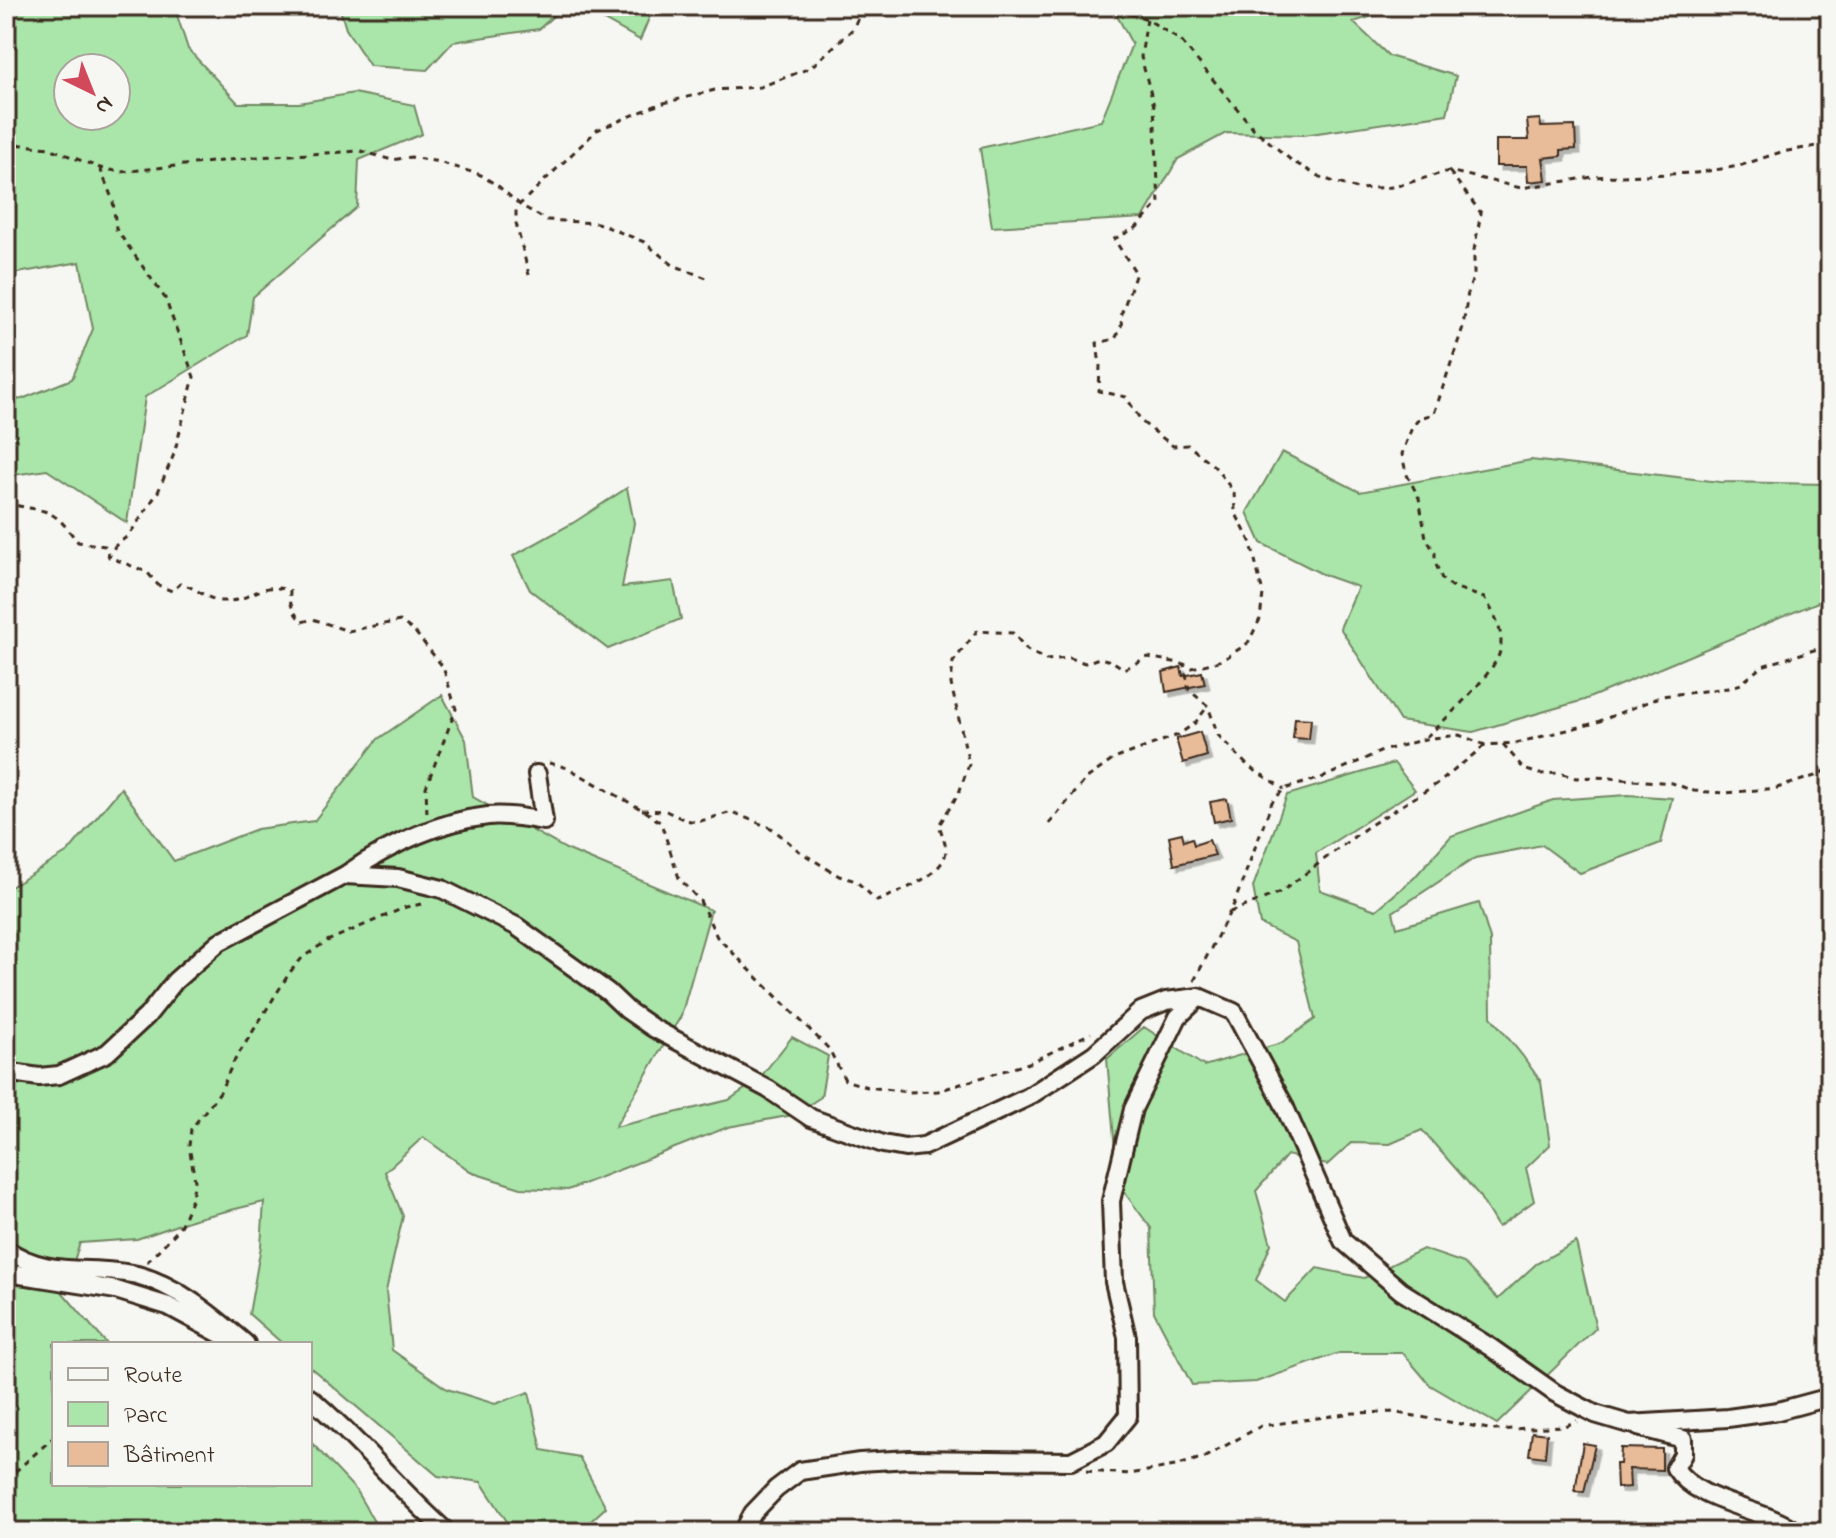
<svg xmlns="http://www.w3.org/2000/svg" width="1836" height="1538" font-family="'Indie Flower',sans-serif">
<style>
.green{fill:#aae5aa;stroke:#728864;stroke-width:2;fill-rule:evenodd}
.building{fill:#e8bb99;stroke:#3b2a1e;stroke-width:2;filter:url(#shadow)}
.lines{fill:none;stroke-linecap:round;stroke-linejoin:round}
.minor-casing{stroke:#3b2a1e;stroke-width:22}
.path{stroke:#3b2a1e;stroke-width:3;stroke-dasharray:6 6;stroke-linecap:butt}
.minor{stroke:#f6f6f2;stroke-width:16}
</style>
<defs>
<filter id="shadow"><feDropShadow dx="4.5" dy="4.5" stdDeviation="0" flood-color="#0004"/></filter>
</defs>
<rect width="100%" height="100%" fill="#f6f6f2"/>
<filter id="ink" filterUnits="userSpaceOnUse"><feTurbulence type="fractalNoise" baseFrequency=".0125" numOctaves="2"/><feDisplacementMap in="SourceGraphic" scale="16" xChannelSelector="R" yChannelSelector="G"/><feConvolveMatrix kernelMatrix="1 2 1 2 8 2 1 2 1" color-interpolation-filters="sRGB"/></filter>
<g filter="url(#ink)">
<path class="green" d="M6,6H174L188,49L238,103H299L354,93L414,105L422,134L359,160L357,207L253,297L247,335L145,397L127,523L47,470L6,476V401L22,399L72,379L93,329L80,262L6,275ZM116,68V116H68V68Z
M339,6H564L539,29L453,42L427,70L370,66L346,29Z
M579,6H654L640,40Z
M1112,6H1406L1353,22L1389,56L1456,76L1447,114L1304,135L1226,133L1178,159L1143,218L992,227L980,148L1101,121L1132,44Z
M1282,452L1360,492L1531,460L1720,482L1830,484V597L1584,700L1473,732L1400,721L1340,628L1358,587L1324,575L1261,543L1247,512Z
M627,488L634,523L622,587L673,581L681,619L608,649L530,590L513,556L573,523Z
M442,695L466,740L473,797L566,849L711,910L681,1016L615,1127L729,1100L759,1079L792,1037L828,1056L821,1097L793,1115L728,1127L568,1190L521,1188L473,1173L423,1137L385,1172L403,1216L386,1291L392,1350L447,1389L495,1404L529,1392L542,1450L579,1457L606,1507L579,1532H514L481,1482L438,1476L310,1367V1344H283L249,1314L261,1246L264,1202L194,1219L137,1239L80,1243L63,1293L107,1344H54V1484H310V1441L355,1489L380,1532H6V890L68,852L121,788L174,861L257,829L314,821L378,739Z
M1394,763L1415,790L1316,853L1320,890L1376,910L1414,878L1451,836L1553,800L1628,795L1672,798L1661,843L1580,873L1542,845L1475,858L1393,912L1397,928L1479,903L1490,939L1491,1017L1522,1055L1541,1082L1550,1145L1526,1168L1534,1201L1498,1227L1478,1194L1422,1130L1390,1144L1351,1143L1327,1165L1287,1155L1256,1191L1271,1244L1256,1280L1285,1302L1317,1268L1364,1278L1423,1249L1464,1263L1498,1299L1536,1264L1576,1242L1596,1328L1497,1424L1430,1385L1403,1353H1339L1256,1382L1192,1385L1154,1312L1151,1228L1118,1184L1107,1059L1144,1027L1204,1066L1281,1043L1315,1019L1296,942L1260,924L1253,887L1287,795Z"/>
<path class="building" d="M1540,119L1541,127L1575,126L1576,149L1561,150V156L1543,158L1546,180L1528,182L1527,166H1496V140H1529L1527,120Z
M1181,667L1183,676L1202,672L1205,684L1166,692L1163,672Z
M1295,718L1311,719L1309,739L1293,738Z
M1200,732L1207,756L1183,763L1176,739Z
M1227,799L1231,818L1214,822L1210,802Z
M1182,833L1184,841L1192,838L1194,845L1209,840L1215,855L1174,865L1169,836Z
M1532,1432L1547,1434L1545,1457L1529,1455Z
M1583,1443L1595,1445L1584,1492L1575,1491Z
M1621,1448L1662,1449V1470L1629,1469L1630,1487L1617,1488L1616,1464H1620Z"/>
<g class="lines">
<g class="minor-casing">
<path id="minor" d="M345,875C387,846 436,822 488,816C506,814 526,818 544,821L537,774
M6,1072L39,1077L59,1075L107,1053L147,1016L175,981L219,942L345,875L398,878L442,889L516,926L608,992L627,1010L653,1028L768,1089L811,1118L883,1144L905,1148L924,1146L1028,1097L1094,1054L1141,1011L1166,1001L1199,997
M6,1249C48,1279 90,1264 137,1275C179,1286 214,1317 246,1344
M6,1273L34,1277L43,1272
M34,1277L116,1290L168,1306L235,1342
M310,1398C359,1439 399,1490 447,1532
M1638,1427L1683,1439V1454L1675,1468C1698,1504 1762,1507 1797,1532
M743,1532L753,1513L776,1489L800,1471L860,1462L910,1459L1071,1461L1106,1443L1128,1416L1127,1337L1114,1282L1111,1201L1133,1109L1178,1017L1199,997L1234,1012L1283,1103L1343,1241L1401,1291L1490,1347L1555,1393L1595,1414L1629,1424L1728,1418L1778,1411L1830,1397"/>
</g>
<path class="path" d="M1106,6L1147,19L1181,41L1254,129L1292,161L1322,178L1357,189L1394,187L1449,171L1521,188L1593,177L1696,173L1739,166L1781,152L1830,144
M1147,19L1141,57L1154,106L1159,203L1136,228L1114,239L1136,273L1122,312L1121,328L1115,339L1097,343L1100,366L1099,391L1126,397L1142,422L1173,446L1188,445L1214,466L1234,492L1235,512L1251,543L1263,594L1260,619L1248,643L1223,660L1192,668L1184,664
M6,143L49,148L100,168L121,172L257,157L361,151L392,160L411,157L439,162L481,175L498,186L519,204L546,220L597,223L644,242L673,265L709,279
M100,168L113,201L116,229L165,298L194,377L174,454L158,492L129,535L115,546L109,557
M529,275L516,223V208L597,130L660,104L715,90L760,87L810,68L853,29L863,6
M6,501C19,508 30,507 44,511C60,516 68,530 78,542L105,546L109,557L147,572L158,585L172,591L180,584C197,587 206,600 222,601C253,603 258,579 290,591C289,604 293,612 302,622L313,619L348,631L400,621L415,632L443,667L456,709L426,787L427,815
M1426,737C1443,722 1496,672 1500,651C1504,631 1495,614 1484,598L1451,586L1442,579L1435,562V553L1426,538L1419,498L1406,473L1402,454L1411,430L1419,418L1434,414L1463,327L1468,292L1474,275V250L1481,213L1449,171
M1503,744L1524,769L1539,774L1559,773L1576,778L1596,777L1672,783L1694,791L1726,793L1777,788L1818,775L1830,767
M549,763L568,768L648,813L661,823L679,878L700,901L717,937L829,1049L845,1080L867,1087L907,1092L938,1091L1029,1063L1091,1033
M642,810L666,811L685,820L697,822L732,812L773,829L799,851L839,876L856,881L877,901C896,893 938,878 945,856C948,846 942,835 939,825L959,793L969,764L951,684L953,662L977,631L1013,633L1027,650L1046,660L1070,658L1085,663L1099,658L1112,661L1124,669L1148,657L1184,664L1189,690L1208,706L1218,735L1248,766L1284,789
M1049,824L1087,778L1114,759L1178,735L1195,723L1208,706
M1230,912L1281,892L1367,827L1440,782L1485,745
M1194,981L1234,904L1272,802L1284,789L1324,777L1382,751L1425,739L1459,735L1485,745L1516,743L1595,723L1662,696L1728,688L1741,684L1762,666L1830,645
M147,1262L179,1229L191,1201L195,1181L189,1146L191,1129L220,1092L233,1063L290,972L303,957L327,941L406,907L427,903
M1086,1471L1130,1474L1175,1466L1205,1457L1261,1426L1353,1413L1392,1412L1495,1430L1564,1426L1577,1421
M6,1480L54,1437"/>
<use href="#minor" class="minor"/>
</g>
</g>
<rect width="1836" height="1538" fill="none" stroke="#f6f6f2" stroke-width="32"/>
<rect x="16" y="16" width="1804" height="1506" fill="none" stroke="#3b2a1e" stroke-width="3" filter="url(#ink)"/>
<rect x="52" y="1342" width="260" height="144" fill="#f6f6f2" stroke="#aba49d" stroke-width="2"/>
<rect x="68" y="1368" width="40" height="12" fill="#f6f6f2" stroke="#aba49d" stroke-width="2"/>
<text x="124" y="1382" font-size="24" fill="#3b2a1e">Route</text>
<rect x="68" y="1402" width="40" height="24" fill="#aae5aa" stroke="#aba49d" stroke-width="2"/>
<text x="124" y="1422" font-size="24" fill="#3b2a1e">Parc</text>
<rect x="68" y="1442" width="40" height="24" fill="#e8bb99" stroke="#aba49d" stroke-width="2"/>
<text x="124" y="1462" font-size="24" fill="#3b2a1e">Bâtiment</text>
<g transform="translate(92 92) rotate(137)"><circle r="38" fill="#f6f6f2" stroke="#aba49d" stroke-width="2"/>
<path d="M0-6L14 30L0 20L-14 30Z" fill="#d1495b"/>
<text y="-12" font-size="22" font-weight="bold" text-anchor="middle" fill="#3b2a1e">N</text>
</g>
</svg>
